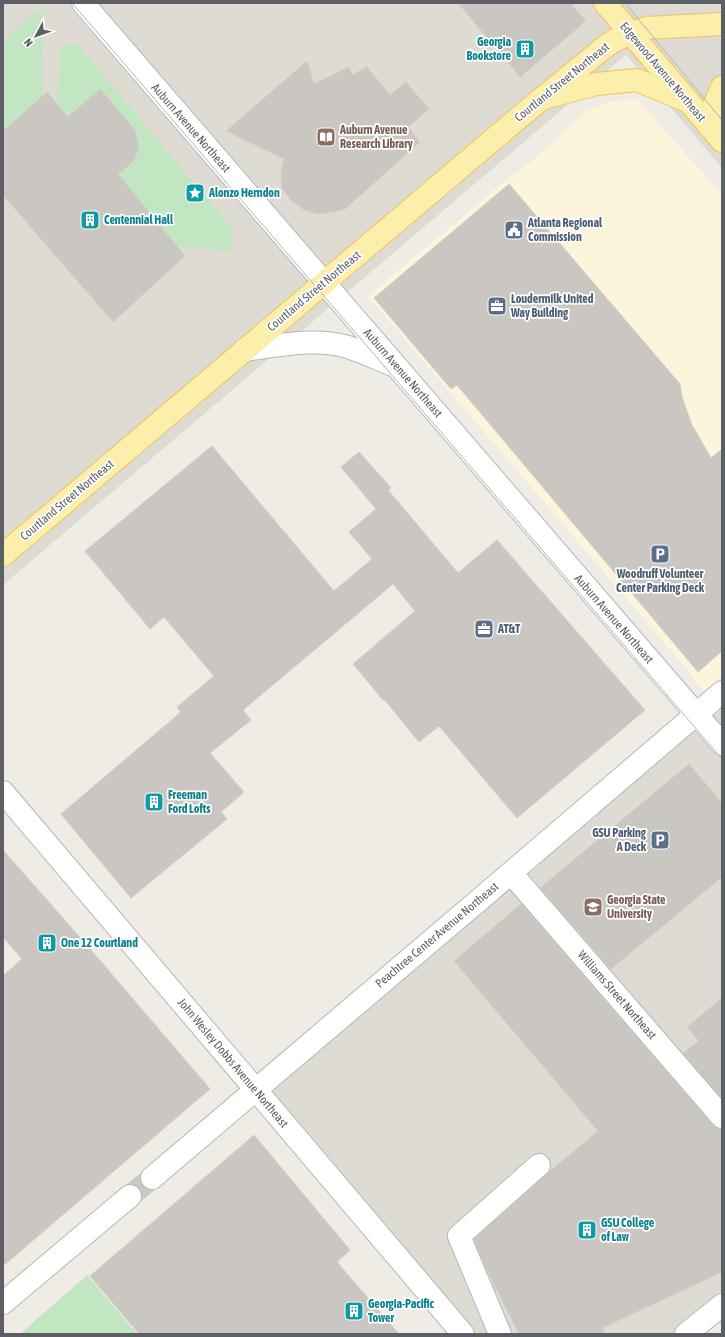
<svg xmlns="http://www.w3.org/2000/svg" width="725" height="1337" font-family="'Asap Condensed',sans-serif">
<style>
.commercial{fill:#fdf5db}
.education{fill:#dedbd2}
.green{fill:#c2e5c2}
.building{fill:#cac7c2;stroke:#d3cec3}
.lines{fill:none;stroke-linecap:round;stroke-linejoin:round}
.minor-tunnel{stroke:#cac9c4;stroke-width:22;stroke-dasharray:22 11;stroke-linecap:butt}
.minor-casing{stroke:#b5b7bb;stroke-width:24}
.major-casing{stroke:#ecc45f;stroke-width:24}
.minor{stroke:#fff;stroke-width:22}
.major{stroke:#fcefac;stroke-width:22}
.tram{stroke:#b3b4b4;stroke-width:1}
.labels{text-anchor:middle;stroke-width:3.5;stroke-linejoin:round;paint-order:stroke}
.culture-label{font-size:12px;font-weight:bold;fill:#0d838f;stroke:#fff;text-anchor:start}
.street-label{font-size:12px;fill:#5c6064;stroke:#fff}
.education-label{font-size:12px;font-weight:bold;fill:#785e54;stroke:#fff;text-anchor:start}
.service-label{font-size:12px;font-weight:bold;fill:#4e5e75;stroke:#fff;text-anchor:start}
</style>
<rect width="100%" height="100%" fill="#eeece4"/>
<path class="commercial" d="M638,100L722,195V676L704,692L685,667L368,296L506,180L536,158L586,111L612,101Z"/>
<path class="education" d="M3,3H722V168L626,55L3,585Z
M722,692V1296L677,1334H464L249,1085Z"/>
<path class="green" d="M41,7L43,97L3,131V41Z
M61,44L78,45L232,228L230,251L176,246L118,174L134,161L139,147L135,130L100,90L68,117L57,104Z
M87,1275L137,1334H20Z"/>
<path class="building" d="M458,3H570L586,21L520,77Z
M307,61L314,84L349,67L352,75L367,67L390,95L406,82L429,109L408,127L420,142L345,209L334,212L318,214L304,210L291,200L282,188L281,173L284,159L226,131Z
M100,89L135,130L139,147L134,161L118,174L185,256L113,322L3,195V131L47,92L68,117Z
M509,184L680,384L682,397L692,425L711,458L722,449V651L698,672L457,385L451,389L374,298Z
M212,446L334,591L372,559L349,532L376,509L341,467L359,452L391,488L388,490L458,573L497,540L645,710L517,818L439,726L419,742L384,699L383,700L353,664L415,611L393,584L243,710L251,720L210,753L244,792L221,812L227,819L131,898L61,814L181,712L177,707L214,676L164,617L150,629L85,551Z
M689,764L722,803V877L611,969L540,888Z
M3,850L91,950L210,1089L3,1266V976L22,959L3,937Z
M521,904L713,1125L718,1129H722V1272L602,1328L605,1334H519L484,1264L474,1239L549,1172L598,1131L454,961Z
M722,998V1098L683,1053L699,1041L687,1027Z
M254,1135L350,1250L337,1262L399,1334H139L90,1276Z"/>
<g class="lines">
<path class="minor-tunnel" d="M130,1196L152,1178"/>
<g class="minor-casing">
<path id="minor" d="M83,3L722,744
M244,350C278,346 314,337 348,347C363,352 378,359 393,365
M3,792L463,1334
M511,873L722,1117
M152,1178L485,895L722,692
M3,1303L130,1196
M500,1334L459,1236L539,1165
M686,1334L722,1305"/>
</g>
<g class="major-casing">
<path id="major" d="M605,3L722,141
M547,97L597,84L637,80L687,101
M709,126L713,108L722,87
M3,555L528,110L606,46L615,40L646,28L722,24"/>
</g>
<use href="#minor" class="minor"/>
<use href="#major" class="major"/>
<path class="tram" d="M72,3L722,759
M625,3L722,120"/>
</g>
<defs>
<g id="building-square" transform="scale(1)"><rect x="-9" y="-9" width="18" height="18" rx="4" fill="#0f9aa8" stroke="#fff"/><path d="M-4-6H4V6H1V3H-1V6H-4ZM-2.5-4.3h1.7v1.8h-1.7ZM.8-4.3h1.7v1.8H.8ZM-2.5-1h1.7V.8h-1.7ZM.8-1h1.7V.8H.8Z" fill="#fff"/></g>
<g id="library-square" transform="scale(1)"><rect x="-9" y="-9" width="18" height="18" rx="4" fill="#8d6e63" stroke="#fff"/><path d="M-6-4Q-3-5.5-.7-3.5V5Q-3 3-6 4ZM6-4Q3-5.5 .7-3.5V5Q3 3 6 4Z" fill="#fff"/></g>
<g id="sight-square" transform="scale(1)"><rect x="-9" y="-9" width="18" height="18" rx="4" fill="#0f9aa8" stroke="#fff"/><path d="M0-6L1.8-2.2L6-1.7L2.9 1.2L3.7 5.4L0 3.3L-3.7 5.4L-2.9 1.2L-6-1.7L-1.8-2.2Z" fill="#fff"/></g>
<g id="civic-square" transform="scale(1)"><rect x="-9" y="-9" width="18" height="18" rx="4" fill="#5c6f8a" stroke="#fff"/><path d="M-.6-6.5H3V-4.5H.6V-3L4-1V1h2V6H-6V1h2V-1L-.6-3ZM-1.2 2.5V6h2.4V2.5Z" fill="#fff"/></g>
<g id="office-square" transform="scale(1)"><rect x="-9" y="-9" width="18" height="18" rx="4" fill="#5c6f8a" stroke="#fff"/><path d="M-6-3h4V-5.5h4V-3h4V5H-6ZM-1-4.5V-3h2v-1.5ZM-6 0V1H6V0Z" fill="#fff"/></g>
<g id="parking-square" transform="scale(1)"><rect x="-9" y="-9" width="18" height="18" rx="4" fill="#5c6f8a" stroke="#fff"/><path d="M-3.5-5.5H1a3.5 3.5 0 0 1 0 7H-1V5.5H-3.5ZM-1-3.4V-.6H.8a1.4 1.4 0 0 0 0-2.8Z" fill="#fff"/></g>
<g id="university-square" transform="scale(1)"><rect x="-9" y="-9" width="18" height="18" rx="4" fill="#8d6e63" stroke="#fff"/><path d="M0-5L7-2L0 1L-7-2ZM-4 1L0 2.5L4 1V4Q0 6-4 4Z" fill="#fff"/></g>
</defs>
<g fill-rule="evenodd">
<use href="#building-square" x="525" y="49"/>
<use href="#library-square" x="326" y="137"/>
<use href="#sight-square" x="195" y="193"/>
<use href="#building-square" x="90" y="220"/>
<use href="#civic-square" x="514" y="230"/>
<use href="#office-square" x="497" y="306"/>
<use href="#parking-square" x="660" y="554"/>
<use href="#office-square" x="484" y="629"/>
<use href="#building-square" x="154" y="802"/>
<use href="#parking-square" x="660" y="840"/>
<use href="#university-square" x="593" y="907"/>
<use href="#building-square" x="47" y="943"/>
<use href="#building-square" x="587" y="1230"/>
<use href="#building-square" x="354" y="1311"/>
</g>
<g class="labels">
<g class="culture-label">
<text x="511" y="46" text-anchor="end">Georgia<tspan x="511" dy="14">Bookstore</tspan></text>
<text x="209" y="197">Alonzo Herndon</text>
<text x="104" y="224">Centennial Hall</text>
<text x="168" y="799">Freeman<tspan x="168" dy="14">Ford Lofts</tspan></text>
<text x="61" y="947">One 12 Courtland</text>
<text x="601" y="1227">GSU College<tspan x="601" dy="14">of Law</tspan></text>
<text x="368" y="1308">Georgia-Pacific<tspan x="368" dy="14">Tower</tspan></text>
</g>
<g class="street-label">
<text transform="translate(663 72) rotate(50)" y="4">Edgewood Avenue Northeast</text>
<text transform="translate(562 82) rotate(-39)" y="4">Courtland Street Northeast</text>
<text transform="translate(191 128) rotate(49)" y="4">Auburn Avenue Northeast</text>
<text transform="translate(314 291) rotate(-40)" y="4">Courtland Street Northeast</text>
<text transform="translate(403 373) rotate(49)" y="4">Auburn Avenue Northeast</text>
<text transform="translate(67 500) rotate(-40)" y="4">Courtland Street Northeast</text>
<text transform="translate(614 619) rotate(49)" y="4">Auburn Avenue Northeast</text>
<text transform="translate(437 935) rotate(-40)" y="4">Peachtree Center Avenue Northeast</text>
<text transform="translate(617 995) rotate(49)" y="4">Williams Street Northeast</text>
<text transform="translate(233 1063) rotate(50)" y="4">John Wesley Dobbs Avenue Northeast</text>
</g>
<g class="education-label">
<text x="340" y="134">Auburn Avenue<tspan x="340" dy="14">Research Library</tspan></text>
<text x="607" y="904">Georgia State<tspan x="607" dy="14">University</tspan></text>
</g>
<g class="service-label">
<text x="528" y="227">Atlanta Regional<tspan x="528" dy="14">Commission</tspan></text>
<text x="511" y="303">Loudermilk United<tspan x="511" dy="14">Way Building</tspan></text>
<text x="660" y="578" text-anchor="middle">Woodruff Volunteer<tspan x="660" dy="14">Center Parking Deck</tspan></text>
<text x="498" y="633">AT&amp;T</text>
<text x="646" y="837" text-anchor="end">GSU Parking<tspan x="646" dy="14">A Deck</tspan></text>
</g>
</g>
<rect width="725" height="1337" fill="none" stroke="#5c6064" stroke-width="8"/>
<g transform="translate(36 36) rotate(229)" stroke="#ffffff" stroke-width="3" paint-order="stroke">
<path d="M0-3L7 15L0 10L-7 15Z" fill="#5c6064"/>
<text y="-6" font-size="11" font-weight="bold" text-anchor="middle" fill="#5c6064">N</text>
</g>
</svg>
